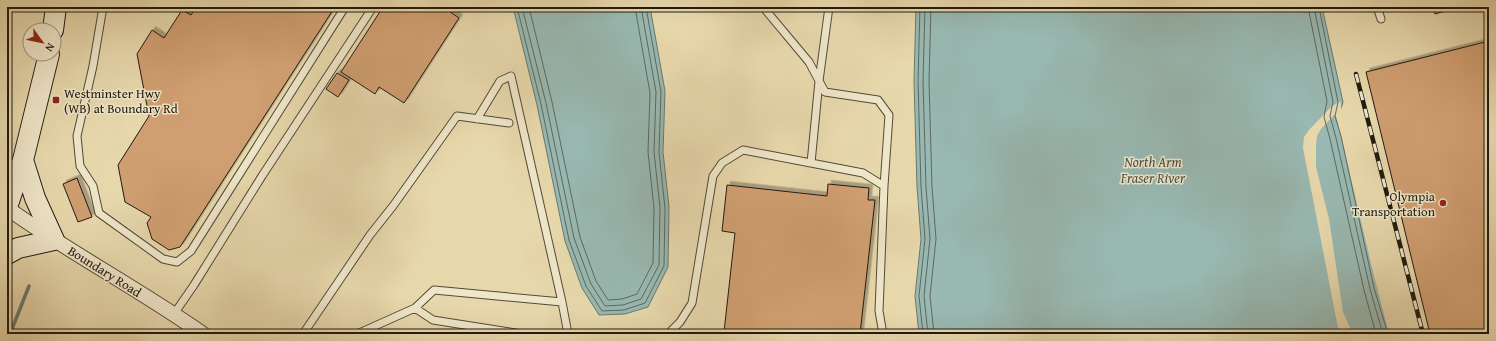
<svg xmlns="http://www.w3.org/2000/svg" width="1496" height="341" font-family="'Gentium Book Plus',serif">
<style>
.water{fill:#98b8b1;stroke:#687971}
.pier{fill:#e7d8ac}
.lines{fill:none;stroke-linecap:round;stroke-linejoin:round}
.shore{stroke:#5c6960;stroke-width:1}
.stream{stroke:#687971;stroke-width:3.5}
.building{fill:#d09f71;stroke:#211a10;filter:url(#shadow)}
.service-casing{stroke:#524a37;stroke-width:9}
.minor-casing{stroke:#524a37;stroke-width:16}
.secondary-casing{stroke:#211a10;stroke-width:22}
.service{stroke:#efe6c9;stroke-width:7}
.minor{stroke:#efe6c9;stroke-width:14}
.secondary{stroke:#efe6c9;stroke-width:20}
.rail-casing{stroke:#211a10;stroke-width:4.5}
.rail{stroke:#efe6c9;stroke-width:3;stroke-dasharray:9;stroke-linecap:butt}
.poi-dot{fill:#8f2418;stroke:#efe6c9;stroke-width:1.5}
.labels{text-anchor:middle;stroke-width:3;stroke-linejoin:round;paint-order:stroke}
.poi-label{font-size:13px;fill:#211a10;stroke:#efe6c9;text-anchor:start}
.street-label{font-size:13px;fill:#211a10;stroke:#efe6c9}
.water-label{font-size:14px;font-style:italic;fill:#4b5148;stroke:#efe6c9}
</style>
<defs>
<filter id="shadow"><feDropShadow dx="3.5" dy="-3.5" stdDeviation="0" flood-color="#0004"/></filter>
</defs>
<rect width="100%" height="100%" fill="#e7d8ac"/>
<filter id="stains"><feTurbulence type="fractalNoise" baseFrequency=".005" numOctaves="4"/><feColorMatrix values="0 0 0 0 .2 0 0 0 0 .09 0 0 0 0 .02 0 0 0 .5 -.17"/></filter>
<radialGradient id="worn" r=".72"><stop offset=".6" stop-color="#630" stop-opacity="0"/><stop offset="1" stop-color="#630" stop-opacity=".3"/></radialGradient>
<path class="water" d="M513,7H650L665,91L663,152L669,207L668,267L648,307L625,314L599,315L582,288L565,241L537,105Z
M916,7H1322L1343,102L1339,116L1378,287L1392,334H919L915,296L921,239L917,187L914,81Z"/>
<path class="pier" d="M1340,101L1342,111L1341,116L1347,135L1380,286L1394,334H1389L1373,272L1342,140L1336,116L1334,115L1321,129L1317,136L1316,145V167L1329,219L1343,312L1351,330L1355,334H1343L1338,328L1303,148L1304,137L1309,130L1330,108Z"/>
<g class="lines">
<path class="shore" d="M517,7L541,104L569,240L586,286L602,311L624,310L645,303L664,266L665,208L659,152L661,92L646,7
M522,7L546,103L574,238L591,284L605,306L623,305L641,299L659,265L660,208L654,152L656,92L641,7
M529,7L552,102L580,237L596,281L608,300L622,299L637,294L653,263L654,208L648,152L650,93L635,7
M920,7L918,81L921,187L925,239L919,296L923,334
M925,7L923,81L926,187L930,239L924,296L928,334
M931,7L929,81L932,187L936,239L930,296L934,334
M1308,7L1327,101L1324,117L1330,139L1364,290L1376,334
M1314,7L1333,102L1330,116L1336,138L1370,289L1383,334
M1319,7L1338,102L1335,116L1341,136L1374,288L1388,334"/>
<path class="stream" d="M10,334L29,286"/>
</g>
<path class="building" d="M196,7H210L218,12L222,7H330L331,13L180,247L169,250L152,239L147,223L151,217L125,202L118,165L149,116L137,54L152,30L164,38L182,10L191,15Z
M383,7H443L459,18L404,103L379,87L375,94L341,72Z
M1433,7H1459L1435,14Z
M1489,41V334H1430L1366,72Z
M337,73L349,80L338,97L326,89Z
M77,178L92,217L78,222L63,184Z
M828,184L869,188L868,200H875L860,334H744L724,332L735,233L722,231L727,185L827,196Z"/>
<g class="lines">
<g class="service-casing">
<path id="service" d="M103,7L93,66L77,136L80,166L93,186L99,213L163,259L177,262L191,251L345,7
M763,7L809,62L825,92L878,100L889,115L884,186
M1377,7L1381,19
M477,119L500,81L511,76L562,302L568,334
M811,163L819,81L829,7
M415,308L433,320L522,334
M174,314L194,285L262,176L373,7
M303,334L370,235L393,206L457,116L509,123
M357,334L415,308L434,290L562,302
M668,334L680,322L692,303L713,176L722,163L743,150L863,173L884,186L879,311L883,334"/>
</g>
<g class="minor-casing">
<path id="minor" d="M7,208C70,253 139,289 203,334"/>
</g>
<g class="secondary-casing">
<path id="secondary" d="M53,30L56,7
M7,207L23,160L49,54
M7,254L18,248L54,240L35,198L23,160"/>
</g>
<use href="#service" class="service"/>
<use href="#minor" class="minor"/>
<use href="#secondary" class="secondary"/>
<g class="rail-casing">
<path id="rail" d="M1356,74L1423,334"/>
</g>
<use href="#rail" class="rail"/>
</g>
<g class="poi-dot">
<rect x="52" y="96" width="8" height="8" rx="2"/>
<circle cx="1443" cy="203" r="4"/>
</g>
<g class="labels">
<g class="poi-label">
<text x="64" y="98">Westminster Hwy<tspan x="64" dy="15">(WB) at Boundary Rd</tspan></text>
<text x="1435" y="201" text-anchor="end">Olympia<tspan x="1435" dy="15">Transportation</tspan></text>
</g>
<g class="street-label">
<text transform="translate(105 271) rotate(32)" y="5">Boundary Road</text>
</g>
<g class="water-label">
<text x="1153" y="167">North Arm<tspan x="1153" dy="16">Fraser River</tspan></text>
</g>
</g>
<rect width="1496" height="341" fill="none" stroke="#e7d8ac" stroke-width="24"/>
<rect x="8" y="8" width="1480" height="325" fill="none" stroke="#211a10" stroke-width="2"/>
<rect x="12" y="12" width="1472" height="317" fill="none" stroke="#211a10"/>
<g transform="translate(42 42) rotate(123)"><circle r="19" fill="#efe6c9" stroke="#9d947f"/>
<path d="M0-3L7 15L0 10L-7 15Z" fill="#8f2418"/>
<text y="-6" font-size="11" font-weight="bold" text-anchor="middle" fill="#211a10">N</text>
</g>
<rect width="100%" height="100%" filter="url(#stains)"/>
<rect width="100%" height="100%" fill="url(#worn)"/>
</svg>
